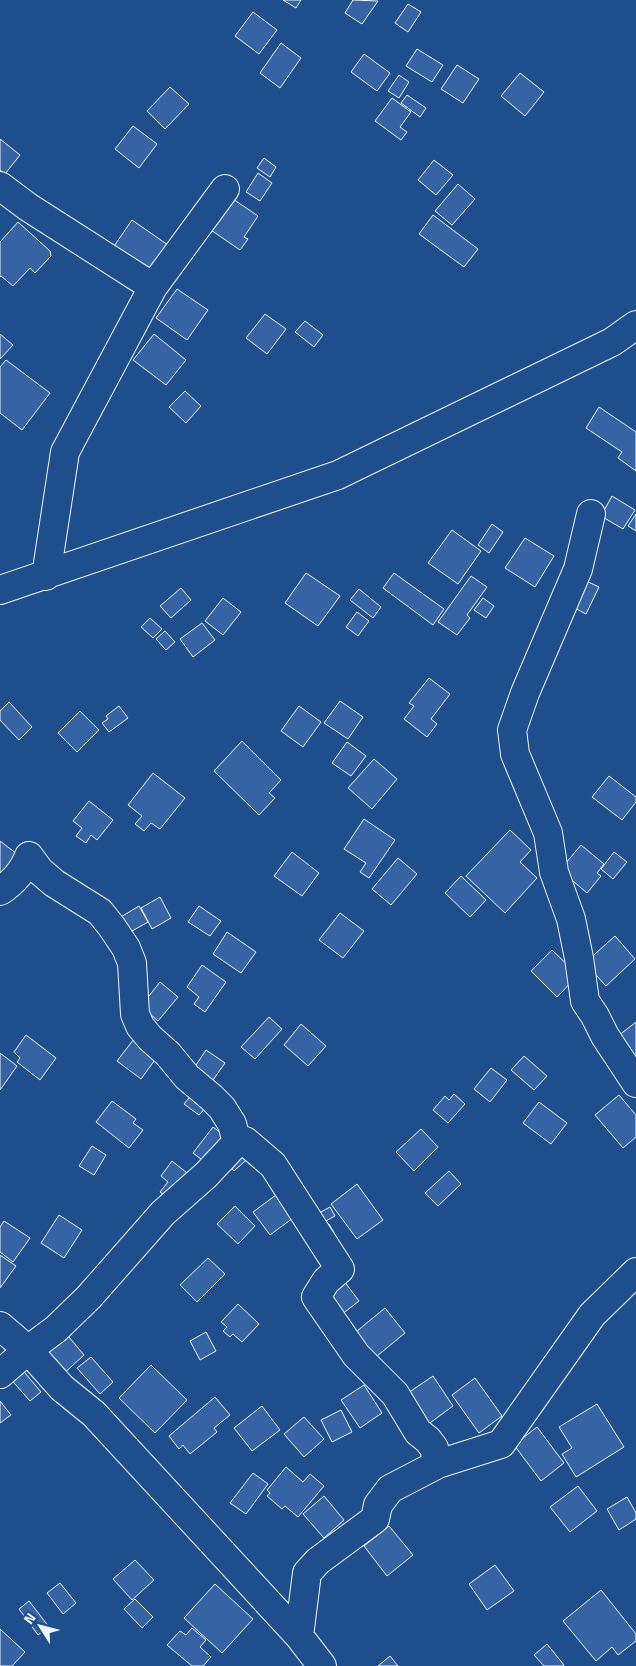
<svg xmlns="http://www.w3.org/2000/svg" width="636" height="1666" font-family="'Titillium Web',sans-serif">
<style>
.building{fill:#3563a3;stroke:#f2f6ff}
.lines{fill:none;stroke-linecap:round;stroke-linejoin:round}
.minor-casing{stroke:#f2f6ff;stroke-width:30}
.minor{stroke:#1f4e8c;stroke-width:28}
</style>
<rect width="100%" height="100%" fill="#1f4e8c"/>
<path class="building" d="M283,0H301L296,8Z
M353,0L378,1L362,24L345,13Z
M408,4L421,12L408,32L395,23Z
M253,12L277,30L259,54L235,36Z
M281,43L301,58L280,88L260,73Z
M417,49L443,65L432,82L406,66Z
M364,54L390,73L377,91L351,72Z
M457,65L479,79L463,103L441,89Z
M520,73L544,92L525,116L501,96Z
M399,75L409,82L399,98L388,91Z
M170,87L189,104L165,129L147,111Z
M407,95L426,108L420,117L401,103Z
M392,98L411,112L400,127L407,132L401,140L375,121Z
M133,126L157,144L139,168L115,149Z
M0,139L20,155L5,174L0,170Z
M264,158L276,167L270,177L257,168Z
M434,160L453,175L436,195L418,180Z
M258,173L272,183L260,201L246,192Z
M458,184L475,199L452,225L435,211Z
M233,199L258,216L244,237L248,239L240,250L211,230Z
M433,215L478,249L464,267L419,234Z
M132,220L168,245L146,277L110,252Z
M18,222L50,251L51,256L35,273L30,268L13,286L1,276L0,277V242Z
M177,289L208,310L187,340L156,318Z
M265,314L286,329L267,354L246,338Z
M305,321L323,335L314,347L295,332Z
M0,334L13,345L0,359Z
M154,334L186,360L166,385L133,360Z
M6,360L50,393L22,430L0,413V367Z
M185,391L201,406L186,423L169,407Z
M599,407L636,432V471L618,458L622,452L586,428Z
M612,496L635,510L623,529L601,516Z
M636,514V531L628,526Z
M492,524L503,532L489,553L478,545Z
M452,530L481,551L458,584L428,563Z
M525,538L554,556L535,587L505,568Z
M306,573L340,596L318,626L285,603Z
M394,573L444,609L433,625L383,588Z
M471,576L487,587L467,615L470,618L457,635L438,622Z
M582,579L599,587L586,614L569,605Z
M181,588L191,600L171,618L160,606Z
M359,589L381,607L373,618L350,600Z
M223,598L241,612L223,635L205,621Z
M483,598L494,606L486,618L474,610Z
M357,612L369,621L358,636L346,627Z
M150,618L162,629L153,638L141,627Z
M202,623L215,640L193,657L180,639Z
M165,631L175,642L166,650L156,639Z
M429,678L450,694L431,719L437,724L427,737L404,719L414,706L409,703Z
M340,701L363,717L348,739L324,723Z
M9,702L32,727L19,740L0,720V711Z
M119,706L128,718L109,732L102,723L108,719L106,716Z
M299,706L321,722L303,747L281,731Z
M80,711L99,730L77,752L58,733Z
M242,741L281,780L269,793L275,798L259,815L214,771Z
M347,742L366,756L351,776L332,763Z
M374,759L397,779L372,809L348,788Z
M153,773L185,798L160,829L151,823L144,831L135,824L142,816L128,805Z
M609,776L636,797V802L622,820L592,797Z
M89,801L113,820L97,840L91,835L86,843L76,836L82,828L73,821Z
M364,819L395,840L369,878L360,872L366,863L344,849Z
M510,830L531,850L520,862L537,878L505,913L466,876Z
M0,841L17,854L0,877Z
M581,845L604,864L597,873L601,876L587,893L560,870Z
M292,852L319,873L302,896L274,876Z
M614,852L627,862L613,879L601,869Z
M398,858L417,874L391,905L372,889Z
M461,876L486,900L470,917L445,893Z
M160,897L171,918L152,929L141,908Z
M139,906L148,922L125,935L116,920Z
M199,906L221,921L210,936L188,922Z
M340,913L364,931L343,958L319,940Z
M227,932L256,952L241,973L213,954Z
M615,936L635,959L606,986L585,963Z
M552,950L578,975L557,997L531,971Z
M202,965L226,982L205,1012L194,1004L199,997L187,987Z
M160,982L178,997L158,1021L141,1006Z
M269,1017L282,1029L255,1059L241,1047Z
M636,1022V1059L618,1036Z
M301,1024L326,1046L308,1066L284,1045Z
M26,1035L56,1058L40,1080L17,1062L20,1058L14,1052Z
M137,1035L160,1053L141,1079L117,1061Z
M206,1050L225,1063L208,1087L190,1074Z
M0,1053L17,1066L0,1090Z
M524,1056L547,1076L534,1090L511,1070Z
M491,1068L507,1080L490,1102L474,1089Z
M193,1093L208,1105L199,1115L184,1104Z
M454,1094L465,1104L448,1123L433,1110L445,1096L449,1100Z
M619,1095L636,1115V1137L623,1148L595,1115Z
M112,1101L136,1119L133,1123L143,1130L129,1148L96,1122Z
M539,1102L567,1123L551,1144L523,1123Z
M213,1127L230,1140L210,1166L193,1153Z
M421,1129L438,1147L414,1171L396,1152Z
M92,1146L106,1155L94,1175L79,1166Z
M253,1154L234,1171L225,1160Z
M172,1161L192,1177L173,1202L160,1192L168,1182L161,1176Z
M449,1171L461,1184L438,1206L425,1193Z
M357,1184L383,1220L357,1239L331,1204Z
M276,1195L293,1218L270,1235L253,1212Z
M235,1206L255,1226L238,1244L217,1224Z
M330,1207L335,1216L324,1222L326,1226L329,1224L337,1238L327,1244L312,1217Z
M59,1215L82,1230L64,1258L41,1243Z
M4,1221L30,1238L13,1262L0,1252V1227Z
M0,1255L16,1266L0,1288Z
M208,1258L225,1274L197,1302L180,1285Z
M344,1281L359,1301L337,1318L322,1298Z
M238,1304L259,1324L242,1342L233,1334L230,1337L223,1331L227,1327L221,1322Z
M385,1308L405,1333L371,1361L351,1336Z
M63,1330L84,1355L61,1376L39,1350Z
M206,1332L216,1351L200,1360L190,1341Z
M91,1357L113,1382L100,1394L77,1368Z
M151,1365L187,1400L155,1433L119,1398Z
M20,1367L41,1392L30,1401L8,1376Z
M433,1376L453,1406L423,1428L402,1397Z
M475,1378L502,1416L479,1433L452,1395Z
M364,1385L382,1413L360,1428L341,1400Z
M215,1397L230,1415L214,1428L217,1432L190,1454L183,1445L179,1449L169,1436Z
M0,1401L11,1415L0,1423Z
M597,1404L624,1447L576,1477L562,1454L572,1448L559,1427Z
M262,1406L280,1430L252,1451L234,1428Z
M341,1410L352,1432L332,1442L321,1420Z
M304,1417L324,1439L304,1457L284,1434Z
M537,1427L564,1463L541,1481L514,1445Z
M286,1467L303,1482L310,1474L324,1486L298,1517L285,1506L282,1509L267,1496L270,1493L267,1490Z
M253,1473L268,1484L246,1514L230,1503Z
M578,1486L597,1511L570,1532L550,1507Z
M324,1496L344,1520L324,1538L303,1514Z
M627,1497L636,1513V1519L619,1530L607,1509Z
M389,1526L413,1555L387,1576L364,1546Z
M135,1560L154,1580L132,1600L113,1579Z
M495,1565L514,1591L487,1610L469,1584Z
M60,1583L76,1603L63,1614L47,1593Z
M215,1584L253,1619L222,1653L184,1618Z
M601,1590L636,1634V1641L618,1655L612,1647L596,1661L563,1621Z
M135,1599L153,1617L142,1628L124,1609Z
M29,1601L49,1627L38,1635L19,1609Z
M192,1628L206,1640L200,1647L211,1657L203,1666H192L167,1645L180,1631L186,1635Z
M0,1629L25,1652L12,1666H0Z
M547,1644L564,1665L562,1666H544L534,1655Z
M390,1656L398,1666H378Z"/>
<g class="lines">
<g class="minor-casing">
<path id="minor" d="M0,186L28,207L153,287
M591,514L578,569L525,693L512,730L515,754L548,833L554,872L571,919L579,958L585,1001L595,1016L605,1036L636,1083
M46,576L65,452L153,287L225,189
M0,590L338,475L612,342L636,325
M29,856L40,871L54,883L100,912L112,927L126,948L132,963L135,1014L140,1026L150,1038L168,1054L187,1077L211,1097L222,1108L232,1124L237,1142
M0,891C14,882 23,872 29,856
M0,1326L28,1350L62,1388L94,1414L299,1636L322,1666
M0,1374L28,1350L56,1329L89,1297L163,1213L206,1175L237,1142L245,1141L273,1165L340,1269L326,1281L316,1297L356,1355L395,1394L418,1432L428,1440L434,1448L438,1464
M299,1636L307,1573L318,1561L375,1519L378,1505L390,1489L438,1464L501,1444L592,1315L636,1272"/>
</g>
<use href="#minor" class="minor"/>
</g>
<g transform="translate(40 1626) rotate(306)" stroke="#1f4e8c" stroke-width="4" paint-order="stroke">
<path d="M0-4L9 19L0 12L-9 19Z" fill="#f2f6ff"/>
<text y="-8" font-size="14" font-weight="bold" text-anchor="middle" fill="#f2f6ff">N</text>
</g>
</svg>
